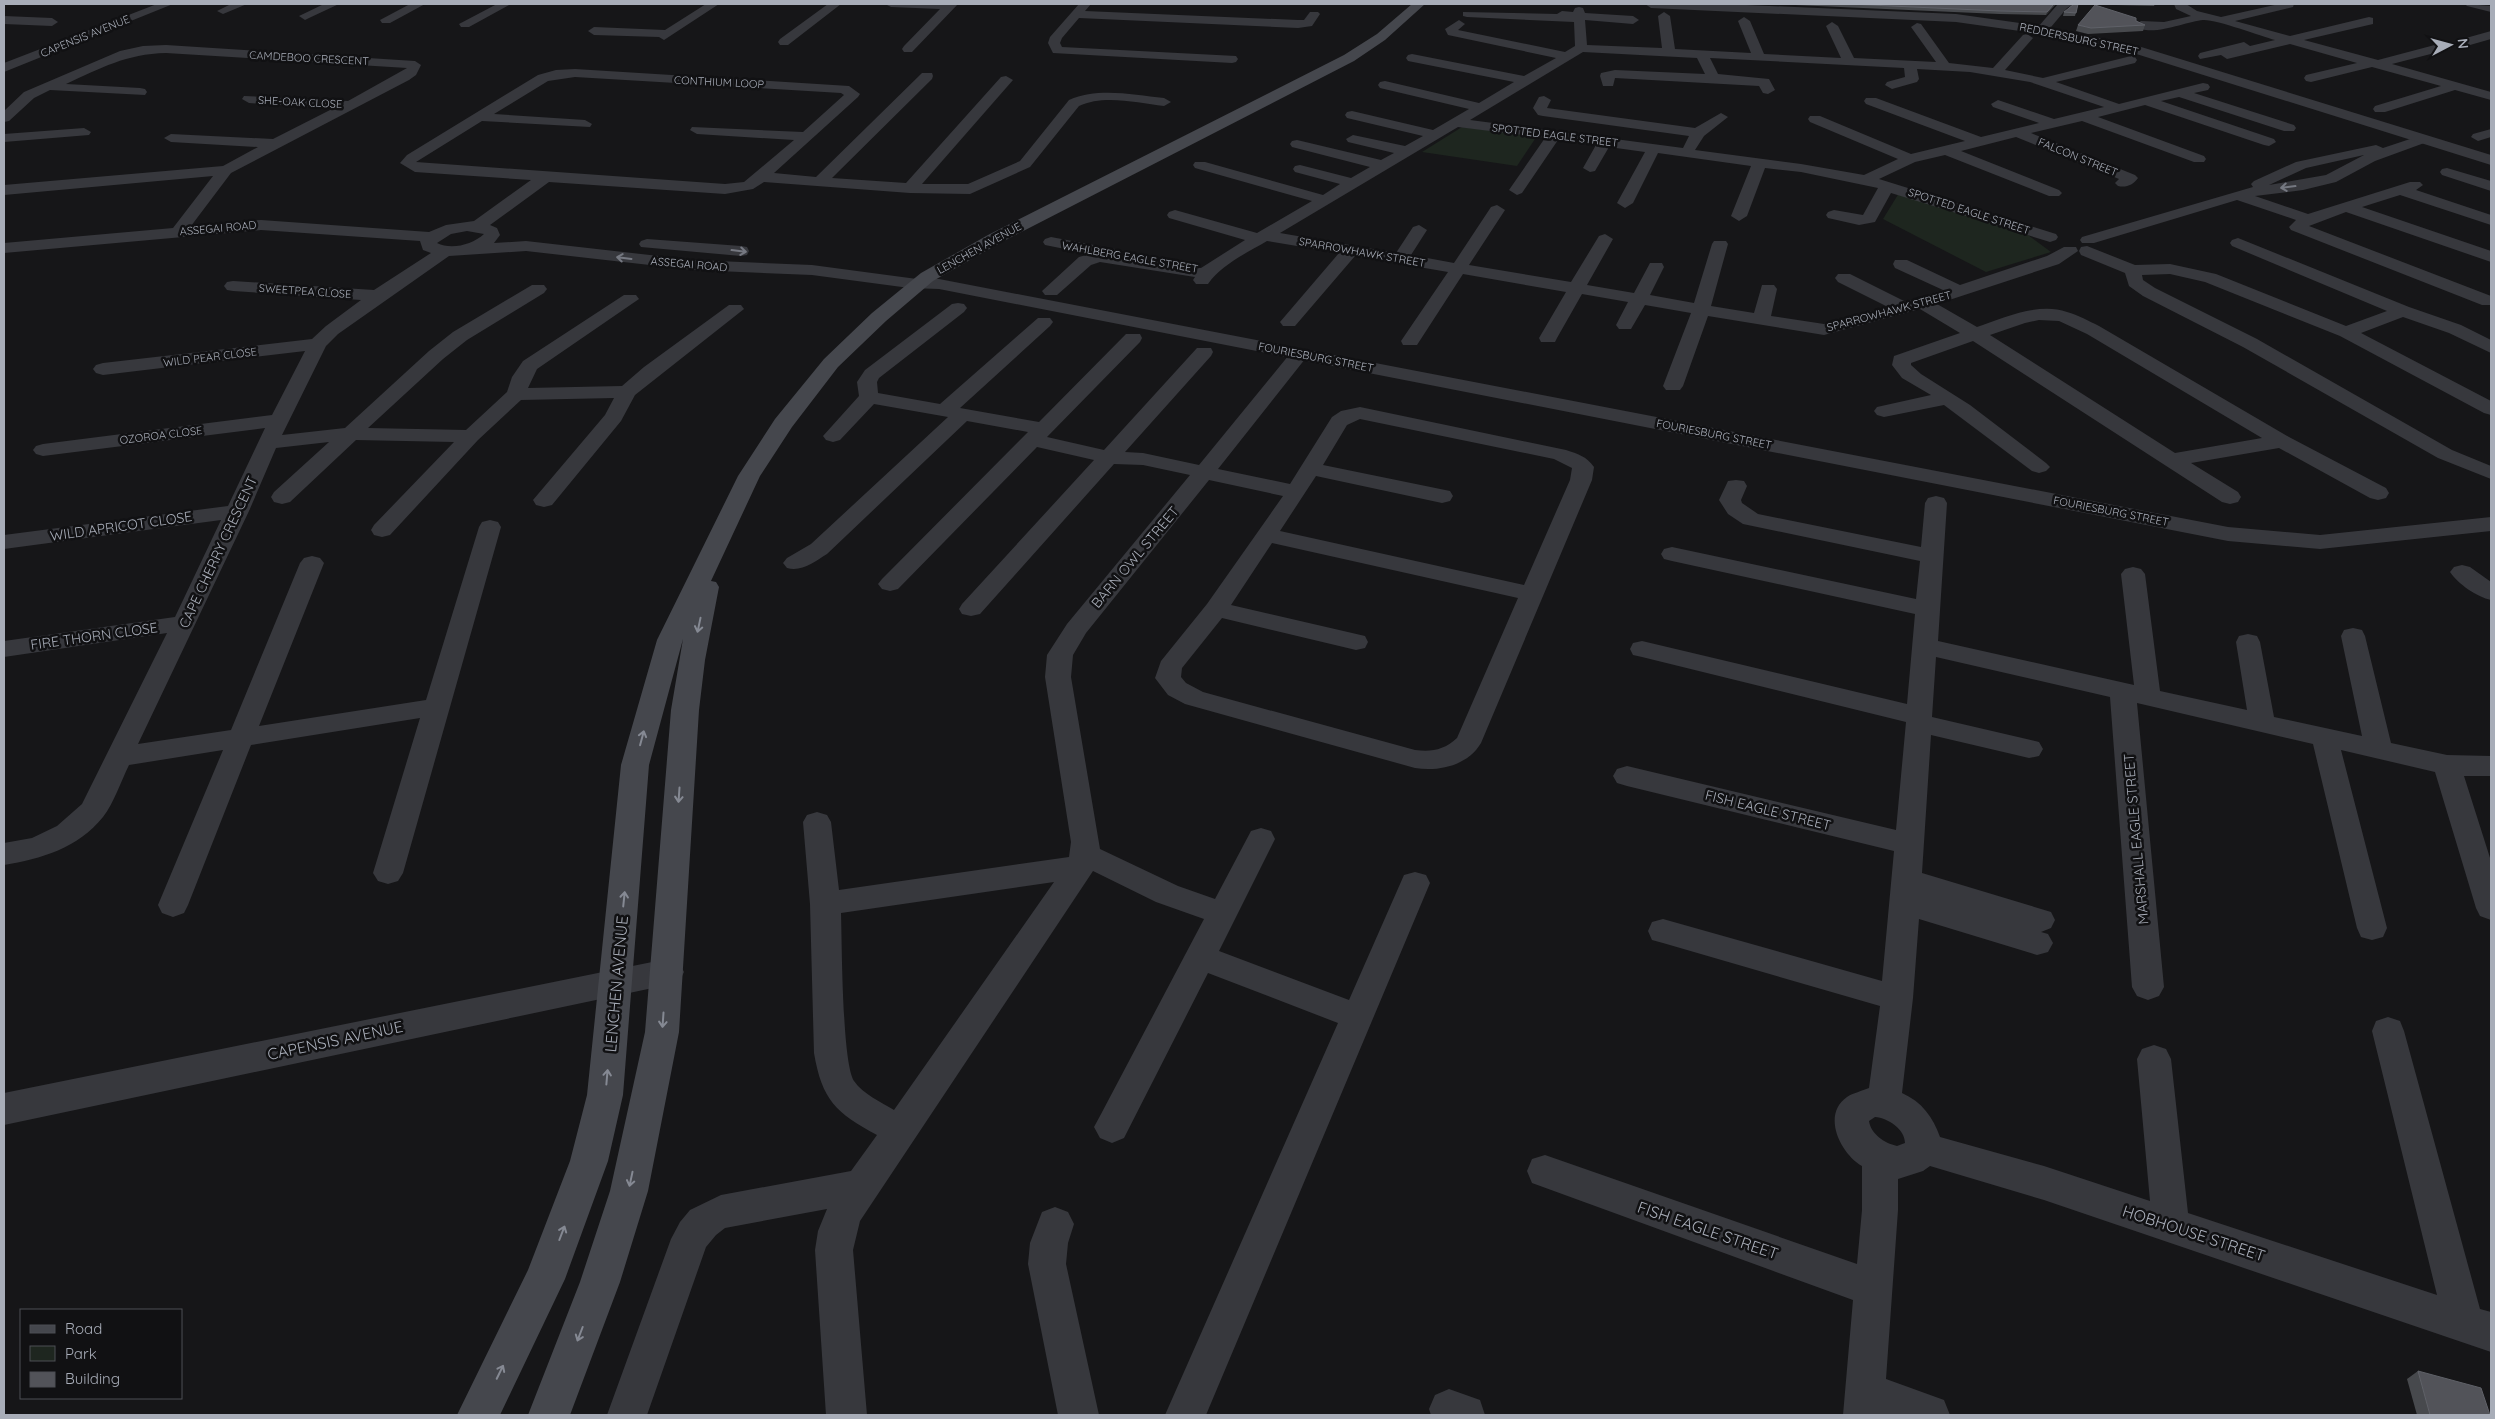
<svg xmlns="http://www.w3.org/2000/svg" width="2495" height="1419" font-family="Quicksand,sans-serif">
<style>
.green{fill:#1e261f}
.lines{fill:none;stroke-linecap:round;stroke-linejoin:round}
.minor{fill:#37383d;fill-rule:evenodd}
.tertiary{fill:#37383d;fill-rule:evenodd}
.secondary{fill:#45474d;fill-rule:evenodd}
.wall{fill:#47494d}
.shaded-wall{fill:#2f3033}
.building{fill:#525359;stroke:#5f6168}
.oneway{stroke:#757881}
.oneway2{stroke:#858993}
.labels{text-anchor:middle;stroke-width:5;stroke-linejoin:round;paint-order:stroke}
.far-street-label{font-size:11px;fill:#a8adb8;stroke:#111113}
.street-label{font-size:14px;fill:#a8adb8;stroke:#111113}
.near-street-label{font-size:16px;fill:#a8adb8;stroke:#111113}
</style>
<rect width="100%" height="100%" fill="#161618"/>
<path class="green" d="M1462,127L1537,136L1517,166L1422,152Z
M1899,193L2028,235L2051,252L1986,272L1883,219Z"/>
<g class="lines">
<path class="minor" d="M231,4H247L223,14L217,11Z
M324,4H339L309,18L305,20L299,16Z
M410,4H425L390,23H382L380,20Z
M497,4H511L469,27H461L459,24Z
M706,4H719L664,40L659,37L594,35L588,31L594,27L665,30Z
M828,4H841L788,45H780L778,42L780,39Z
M885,4H958L912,52H904L902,49L904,46L940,9L891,7Z
M1079,4H1091L1085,11L1298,20H1304L1310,12H1318L1320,14L1312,26L1298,28L1079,18L1062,38L1060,43L1062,47L1236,56L1238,59L1236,62L1232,63L1053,53L1048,43L1050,37Z
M2058,4H2074L2067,8L2046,33H2038L2036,30L2038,27Z
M2174,4H2186L2197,11L2221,17L2279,4H2294L2293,7L2235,21L2290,36L2369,17L2373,18V24L2304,40L2378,60L2446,42L2450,43L2452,46L2450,49L2392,64L2491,92V100L2455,90L2385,112H2375L2373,109L2375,106L2441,86L2372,67L2311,82L2306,81L2304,78L2306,75L2357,63L2290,44L2227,59L2221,55L2200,59L2198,56L2200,53L2244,42L2250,46L2275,40C2261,36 2215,19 2203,20C2187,21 2148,39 2135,25L2141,21L2164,22L2191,16L2176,9Z
M2465,4L2491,6V12L2467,6Z
M1579,7L1583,8L1585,13L1633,16L1639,20L1633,24L1585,20L1587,45L1662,48L1658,16L1664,12L1670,16L1675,49L1751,53L1738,21L1744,17L1750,21L1764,54L1841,58L1826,26L1832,22L1838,26L1854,58L1936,62L1911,27L1917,23L1921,24L1949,63L1993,68L2023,35L2027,34L2033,38L2005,70L2043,78L2131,56L2135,57L2137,60L2135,63L2056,82L2119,104L2203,83L2208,84L2210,87L2208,90L2194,93L2294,125L2296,128L2294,131H2284L2179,97L2161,101L2274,139L2276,142L2269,146L2264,145L2145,105L2098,117L2204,156L2206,159L2204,162H2194L2082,121L2031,133L2135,175L2138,178C2133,185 2126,188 2118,186L2115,183L2119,179L2016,137L1961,151L2059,190L2062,193L2059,196H2049L1945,155L1915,162L1879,179L2056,234L2058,237L2056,240L2050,242L1891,193L1875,222L1859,225L1828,218L1826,215L1828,212L1834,210L1863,215L1878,188L1801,172L1765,168L1747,216L1739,221L1731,216L1751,166L1658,153L1633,203L1625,208L1617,203L1645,152L1609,147L1595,171L1590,172L1583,168L1596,145L1558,140L1522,193L1517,195L1509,190L1545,138L1458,127L1280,233L1396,253L1413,227L1419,225L1427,230L1411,255L1454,263L1491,207L1497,205L1505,210L1469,265L1571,282L1599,236L1605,234L1613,239L1587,285L1634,293L1650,263H1662L1664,267L1650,295L1694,303L1712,244L1714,241H1726L1728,244L1711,306L1754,313L1762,285H1774L1777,289L1771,316L1824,324L1888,307L1838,282L1835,278L1838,274H1850L1906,302L1943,290L1895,268L1893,264L1895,260H1907L1960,285L2047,256L2064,247H2076L2078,251L2059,264L1937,304L1977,327C2004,318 2038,302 2067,312C2078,315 2089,321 2099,326L2289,437L2386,488L2389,493L2386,498L2378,500L2370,498L2279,448L2191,463L2238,492L2241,497L2238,502L2230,504L2222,502L1973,341L1911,363V365L1921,374L1970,405L2046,463L2050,467L2046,471L2039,473L2032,471L1944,405L1884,417L1877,415L1874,411L1877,407L1931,395L1902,378L1892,365L1894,356L1960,333L1920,309L1824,335L1708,316L1683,386L1680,390H1666L1663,386L1691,313L1645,305L1631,329H1619L1616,325L1628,302L1582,294L1557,338L1555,342H1541L1539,338L1566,292L1463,274L1417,345H1403L1401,341L1448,272L1355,256L1295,326H1283L1280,322L1339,253L1267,241C1247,253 1222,264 1208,284H1196L1193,280L1195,277L1100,262L1091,265L1057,295H1045L1042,291L1079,257L1090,254L1045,245L1043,242L1045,239L1051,237L1115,249L1116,255L1201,268L1245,240L1169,218L1167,215L1169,212L1175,210L1257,233L1312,201L1195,168L1193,165L1195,162H1205L1323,195L1340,184L1295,172L1293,169L1295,166L1300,165L1351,178L1370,167L1292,147L1290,144L1292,141L1297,140L1381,160L1394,153L1348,142L1346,139L1353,135L1405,146L1423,136L1347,118L1345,115L1347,112L1352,111L1433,130L1469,109L1380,88L1378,85L1380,82L1385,81L1479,103L1514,82L1408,61L1406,58L1408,55L1412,54L1524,76L1556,58L1448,35L1445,29L1459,20L1465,24L1458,30L1565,52L1575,46L1574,22L1467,17L1463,16V12L1557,14L1562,11L1573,12L1575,8ZM1583,52L1697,58L1705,74L1615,70L1601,73L1600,76L1603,86H1613L1615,78L1759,86L1763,93L1768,94L1775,90L1769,79L1718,74L1710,58L1904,68L1905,77L1887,82L1885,85L1892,89L1917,82L1919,79L1917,69L1970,72L2030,82L2104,107L2054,119L1998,100L1991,104L1993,107L2039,123L1981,137L1876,98H1866L1864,101L1866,104L1965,141L1911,154L1820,116H1810L1808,119L1810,122L1898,159L1864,175L1801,164L1695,150L1704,136L1728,117L1721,113L1695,128L1547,108L1551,100L1544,96L1539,97L1533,108L1538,115L1543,116L1689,136L1683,148L1470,120ZM2039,320L2059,321L2087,334L2262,438L2175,453L1990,335L2025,323Z
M4,16L52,18L58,22L52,26L4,24Z
M2491,31V39L2470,45L2464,41L2466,38Z
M166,45L415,61L421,65L416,75L409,80L231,173L191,226L261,220L429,232L446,225L474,221L531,180L415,172L400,163L407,155L538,75L556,70L575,69L849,86L860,94L858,97L774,173L816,177L922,73H932L933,76L932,79L832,178L906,183L1001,77L1006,76L1013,80L922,184H968L1020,161L1069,100C1099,87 1133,95 1164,98L1171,102L1164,106C1138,103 1104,94 1079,106L1030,167L970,194L910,193L764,182L753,189L725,194L549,182L490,225L497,228L500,235L494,243L526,241L694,260L812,265L917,279L923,280L926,284L923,288L917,289L812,275L694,270L526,251L449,256L338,334L326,346L282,435L345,428L429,351L453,332L532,285H544L547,289L544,293L467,340L443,359L368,428L466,430L507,392L512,377L523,361L624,295H636L639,299L537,369L528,388L622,386L644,367L729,305H741L744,309L635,395L621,421L552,505L544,507L536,505L533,500L605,415L614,398L521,400L478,440L390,535L382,537L374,535L371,530L374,525L454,442L356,440L290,502L282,504L274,502L271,497L274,492L329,442L276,448L249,511L138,744L231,730L300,563L304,558L312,556L320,558L324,563L259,726L426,700L479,527L482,522L490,520L498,522L501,527L403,873L398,881L388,884L378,881L373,873L420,718L251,745L188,905L184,913L173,917L162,913L158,905L223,750L129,765C121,781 114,803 103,817C78,848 41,859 4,865V843L32,838L57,826L82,804L167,633L4,657V641L175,617L221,520L4,549V535L228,506L265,428L43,456L36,454L33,450L36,446L43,444L272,415L305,351L103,375L96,373L93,369L96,365L103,363L312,339L326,326L361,300L233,291L227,290L224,286L227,282L233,281L374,290L431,253L423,250L420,241L261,230L4,253V243L173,228L213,176L4,195V185L223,166L258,147L171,142L164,138L171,134L273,139L334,108L249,103L242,99L244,96L348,101L407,68L166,53C126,54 101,68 66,84L140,88L145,89L147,92L145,95L50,90L34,98L9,121L4,122V111L24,92L120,51L143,46ZM575,77L841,93L844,95L803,132L692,127L690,130L697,134L794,140L744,182L725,184L416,162L482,121L590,127L592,124L585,120L494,114L548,81ZM467,231L484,234C472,245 451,250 437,243L451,234Z
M84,128L91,132L89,135L4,142V134Z
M2491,129V137L2478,141L2471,137L2473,134Z
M2422,135L2429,139L2427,142L2375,161L2336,182L2303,190L2255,196L2308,214L2410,182H2420L2423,185L2416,190L2491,215V225L2400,195L2362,207L2491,251V262L2346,212L2309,226L2491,296V305H2482L2291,230L2289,227L2296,220L2237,200L2094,243H2082L2080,240L2082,237L2253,187L2251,184L2254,181L2296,162L2376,145L2383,148ZM2364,155L2326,175L2269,185L2306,168Z
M2447,168L2491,181V191L2442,175L2440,172L2442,169Z
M2238,238L2409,307L2461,325L2491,340V353L2449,333L2403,317L2361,333L2491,401V415L2484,413L2340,336L2205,282L2170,274L2142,275L2143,280L2155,288L2257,339L2452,450L2491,466V479L2438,458L2243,347L2143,296L2129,286L2125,273L2081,255L2079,251L2081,247L2087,246L2135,265L2170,264L2216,274L2346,326L2387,311L2232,246L2230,243L2232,240Z
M647,239L741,246L747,247L749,251L747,255L741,256L641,247L639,244L641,241Z
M958,303L964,304L967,308L964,312L879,378L877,382L878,393L940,404L1038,318H1050L1053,322L1050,326L960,408L1039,422L1126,334H1140L1142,338L1140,342L1047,437L1104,450L1197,348H1211L1213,352L1211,356L1125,452L1143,453L1199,465L1293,350H1307L1309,354L1218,469L1290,484L1332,417L1341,411L1360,407L1566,450C1578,454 1586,456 1594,467L1592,480L1481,743C1468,765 1440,772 1415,768L1185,704L1168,695L1155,678L1161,661L1207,604L1283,496L1209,480L1086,633L1073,655L1071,677L1100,849L1178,886L1215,899L1251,831L1261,828L1271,831L1275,839L1219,951L1349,1000L1404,875L1415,872L1426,875L1430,883L1206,1415H1165L1338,1023L1208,973L1124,1138L1112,1143L1100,1138L1094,1127L1100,1116L1204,919L1156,902L1093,871L860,1221L853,1250L867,1415H826L815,1250L818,1231L827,1209L725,1228L716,1235L706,1247L647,1415H607L671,1239L680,1222L690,1210L721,1195L851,1171L877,1135C836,1113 822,1100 814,1053L810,904L803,822L807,815L817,812L827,815L831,822L839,890L1069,857L1071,842L1045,677L1047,655L1067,624L1190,475L1143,465L1114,464L980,614L971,616L962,614L959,609L962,604L1094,460L1037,447L898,589L890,591L882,589L878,584L882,579L1028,432L967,421L827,554C814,562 802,572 787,568L783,563L787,558L811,544L948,417L874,404L840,440L833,442L826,440L823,436L859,396L857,382L865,370L952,304ZM1360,419L1554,459L1572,468L1570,480L1524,585L1280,531L1316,476L1442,503L1450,501L1453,496L1450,491L1323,465L1347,425ZM1272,543L1518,598L1457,738C1444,750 1432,752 1415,750L1203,692L1186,683L1181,677L1182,668L1222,618L1356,650L1365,648L1368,642L1365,636L1231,605ZM1054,882L894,1110C881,1102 863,1094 854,1081C842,1062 842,943 841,913Z
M1736,480L1744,481L1747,486L1741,500L1742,503L1758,514L1921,547L1925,503L1928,498L1936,496L1944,498L1947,503L1938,641L2134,685L2121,574L2125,569L2133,567L2141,569L2145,574L2160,691L2247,710L2236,642L2239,636L2248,634L2257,636L2260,642L2274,717L2362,736L2341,636L2344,630L2353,628L2362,630L2365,636L2391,743L2447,755L2491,756V776H2464L2491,861V920L2480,916L2476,908L2435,772L2341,750L2387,928L2383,937L2372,940L2361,937L2357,928L2313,744L2137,703L2164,987L2159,996L2148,1000L2137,996L2132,987L2110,697L1936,657L1932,717L2039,742L2043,749L2039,756L2029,758L1931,735L1922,873L2051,912L2055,920L2051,928L2041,932L2048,934L2053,943L2048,952L2037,955L1919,919L1913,998L1902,1093C1922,1102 1933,1117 1940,1137L2044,1166L2150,1201L2137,1059L2142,1049L2154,1045L2166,1049L2171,1059L2188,1213L2437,1295L2372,1031L2376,1021L2388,1017L2400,1021L2404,1031L2480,1309L2491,1312V1352L2044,1200L1930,1166L1923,1171L1898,1179V1210L1886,1379L1944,1400L1950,1415H1843L1853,1300L1532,1183L1527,1171L1532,1159L1545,1155L1857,1264L1862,1210V1166C1841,1154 1821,1115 1847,1097C1853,1093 1862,1091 1869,1088L1880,1006L1663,943L1652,940L1648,931L1652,922L1663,919L1882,981L1894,851L1627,786L1617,783L1613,776L1617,769L1627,766L1896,830L1906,722L1642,657L1633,655L1630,649L1633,643L1642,641L1907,704L1915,614L1672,561L1664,559L1661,554L1664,549L1672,547L1916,599L1920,561L1743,524L1728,514L1719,500L1728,481ZM1875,1117C1888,1118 1905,1129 1905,1143L1897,1146C1884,1143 1871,1134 1869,1121Z
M2462,565L2470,567L2491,582V600C2477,597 2458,584 2450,572L2454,567Z
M1055,1207L1068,1212L1074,1224L1068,1243L1066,1264L1099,1415H1058L1028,1264L1030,1243L1042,1212Z
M1449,1389L1480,1400L1485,1415H1431L1429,1409L1435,1395Z"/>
<path class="tertiary" d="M157,4H173L4,72V63Z
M1645,4H1724L1956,14L2042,26L2138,46L2491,155V165L2130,52L2042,34L1956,22L1651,8Z
M917,279H939L2228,527L2320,535L2491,517V531L2320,549L2228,541L939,289L911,288L908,284L911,280Z
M667,959L679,962L684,972L679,982L667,985L4,1125V1093Z"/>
<path class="secondary" d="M1412,4H1425L1385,40L1354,61L1000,243L933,281L886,321L838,367L792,427L760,476L711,581L716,582L719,587L705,660L699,710L679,1032L648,1191L620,1282L570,1415H528L580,1282L610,1191L645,1032L671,710L683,639L649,765L623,1095L608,1161L565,1279L500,1415H457L528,1270L570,1161L587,1095L621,765L657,640L738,476L775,419L824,359L872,313L921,273L988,235L1344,55L1377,34Z"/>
</g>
<path class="wall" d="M1774,4H2056L2046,15L1999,14Z
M2074,4H2155L2154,6L2078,4L2075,16H2063L2064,12Z
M2136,21L2145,25L2143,31L2088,34L2076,31L2078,25Z
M2418,1371L2490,1415H2417L2407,1379Z"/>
<path class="shaded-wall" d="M2054,4H2056L2046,15L2047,12Z"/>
<path class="building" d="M1848,4H2054L2047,12L2000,11Z
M2074,4H2078L2076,13L2064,12Z
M2095,5L2136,18V21L2145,25L2091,28L2078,25Z
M2418,1371L2481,1388L2490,1415H2430Z"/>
<defs><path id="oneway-shaft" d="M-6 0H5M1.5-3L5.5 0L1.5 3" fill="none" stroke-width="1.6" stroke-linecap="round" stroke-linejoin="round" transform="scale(1.25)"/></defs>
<g class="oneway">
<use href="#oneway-shaft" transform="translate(2288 187) rotate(173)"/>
<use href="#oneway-shaft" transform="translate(739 251) rotate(7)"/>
<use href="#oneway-shaft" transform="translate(624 258) rotate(-173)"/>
</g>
<g class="oneway2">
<use href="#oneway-shaft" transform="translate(699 625) rotate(102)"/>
<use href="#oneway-shaft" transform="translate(642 738) rotate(-75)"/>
<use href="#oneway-shaft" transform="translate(679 795) rotate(94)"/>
<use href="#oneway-shaft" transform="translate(624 899) rotate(-84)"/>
<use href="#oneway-shaft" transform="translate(663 1020) rotate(94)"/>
<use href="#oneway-shaft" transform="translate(607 1077) rotate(-85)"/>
<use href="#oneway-shaft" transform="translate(631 1179) rotate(102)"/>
<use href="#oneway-shaft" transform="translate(562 1233) rotate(-69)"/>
<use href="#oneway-shaft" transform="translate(580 1334) rotate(111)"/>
<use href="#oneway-shaft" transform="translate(500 1372) rotate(-64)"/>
</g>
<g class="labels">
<g class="far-street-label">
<text transform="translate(85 36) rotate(-22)" y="4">CAPENSIS AVENUE</text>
<text transform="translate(2079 39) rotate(12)" y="4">REDDERSBURG STREET</text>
<text transform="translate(309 58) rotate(3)" y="4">CAMDEBOO CRESCENT</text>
<text transform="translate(719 82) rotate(3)" y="4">CONTHIUM LOOP</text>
<text transform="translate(300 102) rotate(3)" y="4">SHE-OAK CLOSE</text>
<text transform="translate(1555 135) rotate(7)" y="4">SPOTTED EAGLE STREET</text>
<text transform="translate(2078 157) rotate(22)" y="4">FALCON STREET</text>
<text transform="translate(1969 211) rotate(18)" y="4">SPOTTED EAGLE STREET</text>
<text transform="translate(218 228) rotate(-5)" y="4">ASSEGAI ROAD</text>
<text transform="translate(979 248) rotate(-29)" y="4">LENCHEN AVENUE</text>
<text transform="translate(1362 252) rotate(10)" y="4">SPARROWHAWK STREET</text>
<text transform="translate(1130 257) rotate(10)" y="4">WAHLBERG EAGLE STREET</text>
<text transform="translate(689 264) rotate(5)" y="4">ASSEGAI ROAD</text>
<text transform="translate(305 291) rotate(4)" y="4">SWEETPEA CLOSE</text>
<text transform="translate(1889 311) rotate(-15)" y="4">SPARROWHAWK STREET</text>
<text transform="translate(210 357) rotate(-7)" y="4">WILD PEAR CLOSE</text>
<text transform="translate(1316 357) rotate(11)" y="4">FOURIESBURG STREET</text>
<text transform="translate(1714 434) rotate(11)" y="4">FOURIESBURG STREET</text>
<text transform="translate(161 435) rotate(-7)" y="4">OZOROA CLOSE</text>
<text transform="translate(2111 511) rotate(11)" y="4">FOURIESBURG STREET</text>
</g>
<g class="street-label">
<text transform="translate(121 526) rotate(-8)" y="5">WILD APRICOT CLOSE</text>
<text transform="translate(218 552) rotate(-65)" y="5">CAPE CHERRY CRESCENT</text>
<text transform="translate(1135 557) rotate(-50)" y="5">BARN OWL STREET</text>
<text transform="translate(94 636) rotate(-8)" y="5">FIRE THORN CLOSE</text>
<text transform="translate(1768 810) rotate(14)" y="5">FISH EAGLE STREET</text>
<text transform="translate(2136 839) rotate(-95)" y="5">MARSHALL EAGLE STREET</text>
</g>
<g class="near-street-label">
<text transform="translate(616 984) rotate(-85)" y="6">LENCHEN AVENUE</text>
<text transform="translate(335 1040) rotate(-12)" y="6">CAPENSIS AVENUE</text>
<text transform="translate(1708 1230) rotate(19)" y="6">FISH EAGLE STREET</text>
<text transform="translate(2194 1233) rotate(18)" y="6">HOBHOUSE STREET</text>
</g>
</g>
<rect width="2495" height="1419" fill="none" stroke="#a8adb8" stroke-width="10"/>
<rect x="20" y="1309" width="162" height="90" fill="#111113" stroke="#4d4f55"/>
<rect x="30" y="1325" width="25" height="8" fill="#45474d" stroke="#4d4f55"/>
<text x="65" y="1334" font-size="15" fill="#a8adb8">Road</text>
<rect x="30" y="1346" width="25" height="15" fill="#1e261f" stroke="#4d4f55"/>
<text x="65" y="1359" font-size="15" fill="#a8adb8">Park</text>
<rect x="30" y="1372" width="25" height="15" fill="#525359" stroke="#4d4f55"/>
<text x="65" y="1384" font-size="15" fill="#a8adb8">Building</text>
<g transform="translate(2450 45) rotate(84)" stroke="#111113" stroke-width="4" paint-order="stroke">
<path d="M0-4L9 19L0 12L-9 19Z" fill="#a8adb8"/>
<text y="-8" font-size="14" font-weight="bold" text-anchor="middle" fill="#a8adb8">N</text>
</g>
</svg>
